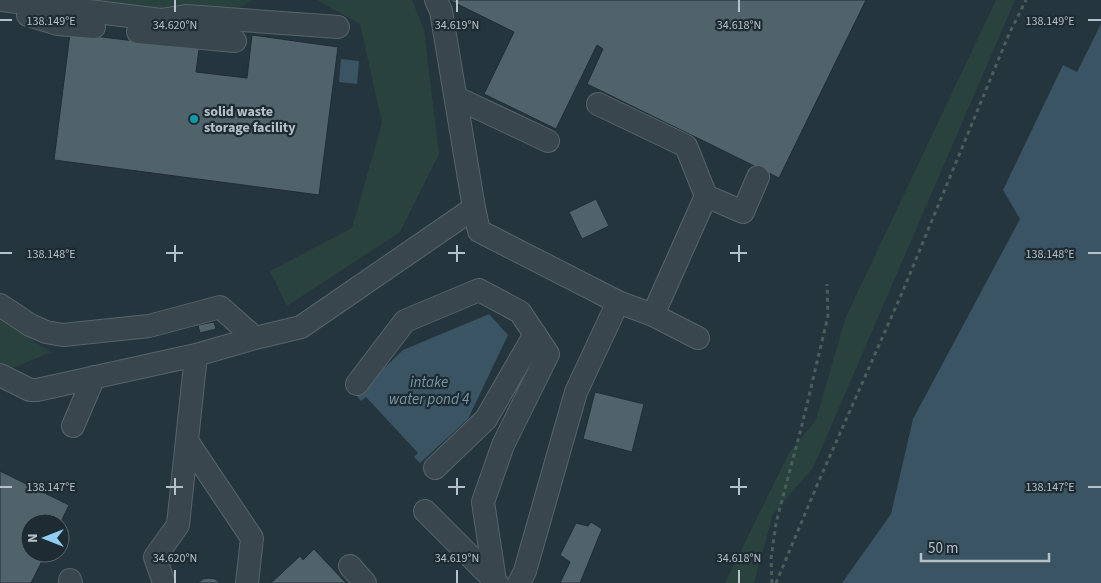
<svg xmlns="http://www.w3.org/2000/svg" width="1101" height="583" font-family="'Source Sans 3',sans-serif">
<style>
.green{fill:#2a423d}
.water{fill:#3a5463}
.building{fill:#50626a;stroke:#202d34}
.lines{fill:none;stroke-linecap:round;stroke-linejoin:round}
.minor-casing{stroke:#57646b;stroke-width:24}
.path{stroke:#495f5c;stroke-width:3;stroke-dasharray:4 4;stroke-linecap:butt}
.minor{stroke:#39464d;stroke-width:22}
.ticks{fill:none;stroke:#b5c1c8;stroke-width:2}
.culture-dot{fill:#0f9aa8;stroke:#1e2b32;stroke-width:2}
.labels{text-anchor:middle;stroke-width:4.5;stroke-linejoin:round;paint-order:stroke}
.poi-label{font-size:14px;font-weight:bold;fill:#b5c1c8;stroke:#1e2b32;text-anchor:start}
.water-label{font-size:15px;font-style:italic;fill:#7798aa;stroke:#1e2b32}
.ticks-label{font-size:12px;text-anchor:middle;fill:#b5c1c8;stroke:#1e2b32;stroke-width:4.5;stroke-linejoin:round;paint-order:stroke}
</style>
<rect width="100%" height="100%" fill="#25353d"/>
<path class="green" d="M92,0H252L222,18Z
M317,0H412L424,30L439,154L400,232L287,306L270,271L352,228L382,123L360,24Z
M996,0H1015L813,468L773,514L754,583H725L789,453L816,420L845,319Z
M0,320L51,352L13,368L0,362Z"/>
<path class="water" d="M1101,24V583H842L891,514L913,419L1020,219L1003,190L1063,65L1077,72Z
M341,59L359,61L357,84L339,82Z
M489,314L508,335L468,419L420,463L414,457L418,453L366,397L361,401L356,395L403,350Z"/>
<path class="building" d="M449,0H866L779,178L587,84L603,49L597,45L556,129L484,94L514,32Z
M70,33L199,49L196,72L247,78L252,35L338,47L319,195L54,160Z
M596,199L609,226L582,239L569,212Z
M214,322L216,329L200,333L198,325Z
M595,392L644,404L632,452L583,439Z
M0,471L69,505L60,524L30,523V553H46L31,583H0Z
M591,522L602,529L580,583H560L570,562L560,555L576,523L588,526Z
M314,549L346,583H271L300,556L303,560Z
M209,578L215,579L220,583H198L203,579Z"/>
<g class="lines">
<g class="minor-casing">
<path id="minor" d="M2,0L161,20L186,16L338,27
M436,0L441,11L474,208
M28,15L58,24L94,27
M138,32L235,41
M457,98L548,141
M598,104L686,146L706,196
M618,302L653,315L706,196L743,212L758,177
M0,305L30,325L46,332L63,335L149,326L220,307L255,338
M653,315L698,338
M0,375L30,390H37L196,355L255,338L301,327L474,208L479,231L618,302L576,392L525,571L519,583
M357,384L405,321L479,290L520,312L548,354L503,445L483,502L495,581
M73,426L94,377
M187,441L252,538L247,583
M435,468L486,419L535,334
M425,511L497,583
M350,566L365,583
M70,580L71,583
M164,583L155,557L178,525L196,355"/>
</g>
<path class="path" d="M772,583L771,559L776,523L803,421L828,316L827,284
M776,583L818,483L902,293L1009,34L1026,0"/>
<use href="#minor" class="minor"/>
</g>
<path class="ticks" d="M175,0V12M457,0V12M739,0V12M0,20H12M1088,20H1101M175,245V262M457,245V262M739,245V262M0,253H12M166,253H183M448,253H465M730,253H747M1088,253H1101M175,478V495M457,478V495M739,478V495M0,487H12M166,487H183M448,487H465M730,487H747M1088,487H1101M175,570V583M457,570V583M739,570V583"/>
<circle class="culture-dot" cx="194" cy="119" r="5"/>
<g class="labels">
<g class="poi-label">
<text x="204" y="116">solid waste<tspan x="204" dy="16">storage facility</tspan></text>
</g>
<g class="water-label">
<text x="429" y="387">intake<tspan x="429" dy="17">water pond 4</tspan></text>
</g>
</g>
<g class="ticks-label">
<text x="1050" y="25">138.149°E</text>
<text x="51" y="25">138.149°E</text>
<text x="175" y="29">34.620°N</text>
<text x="457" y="29">34.619°N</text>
<text x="739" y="29">34.618°N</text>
<text x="1050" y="258">138.148°E</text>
<text x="51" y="258">138.148°E</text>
<text x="1050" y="491">138.147°E</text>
<text x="51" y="491">138.147°E</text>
<text x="175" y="562">34.620°N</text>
<text x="457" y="562">34.619°N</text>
<text x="739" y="562">34.618°N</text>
</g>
<g transform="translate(45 538) rotate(270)"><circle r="24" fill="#1e2b32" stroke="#5a676e"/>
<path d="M0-4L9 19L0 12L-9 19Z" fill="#8fcdf3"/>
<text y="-8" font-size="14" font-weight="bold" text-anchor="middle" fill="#b5c1c8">N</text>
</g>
<path d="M921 553v8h128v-8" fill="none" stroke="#b5c1c8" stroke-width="2.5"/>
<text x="928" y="553" font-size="15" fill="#b5c1c8" stroke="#1e2b32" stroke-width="4" paint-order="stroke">50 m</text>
</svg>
